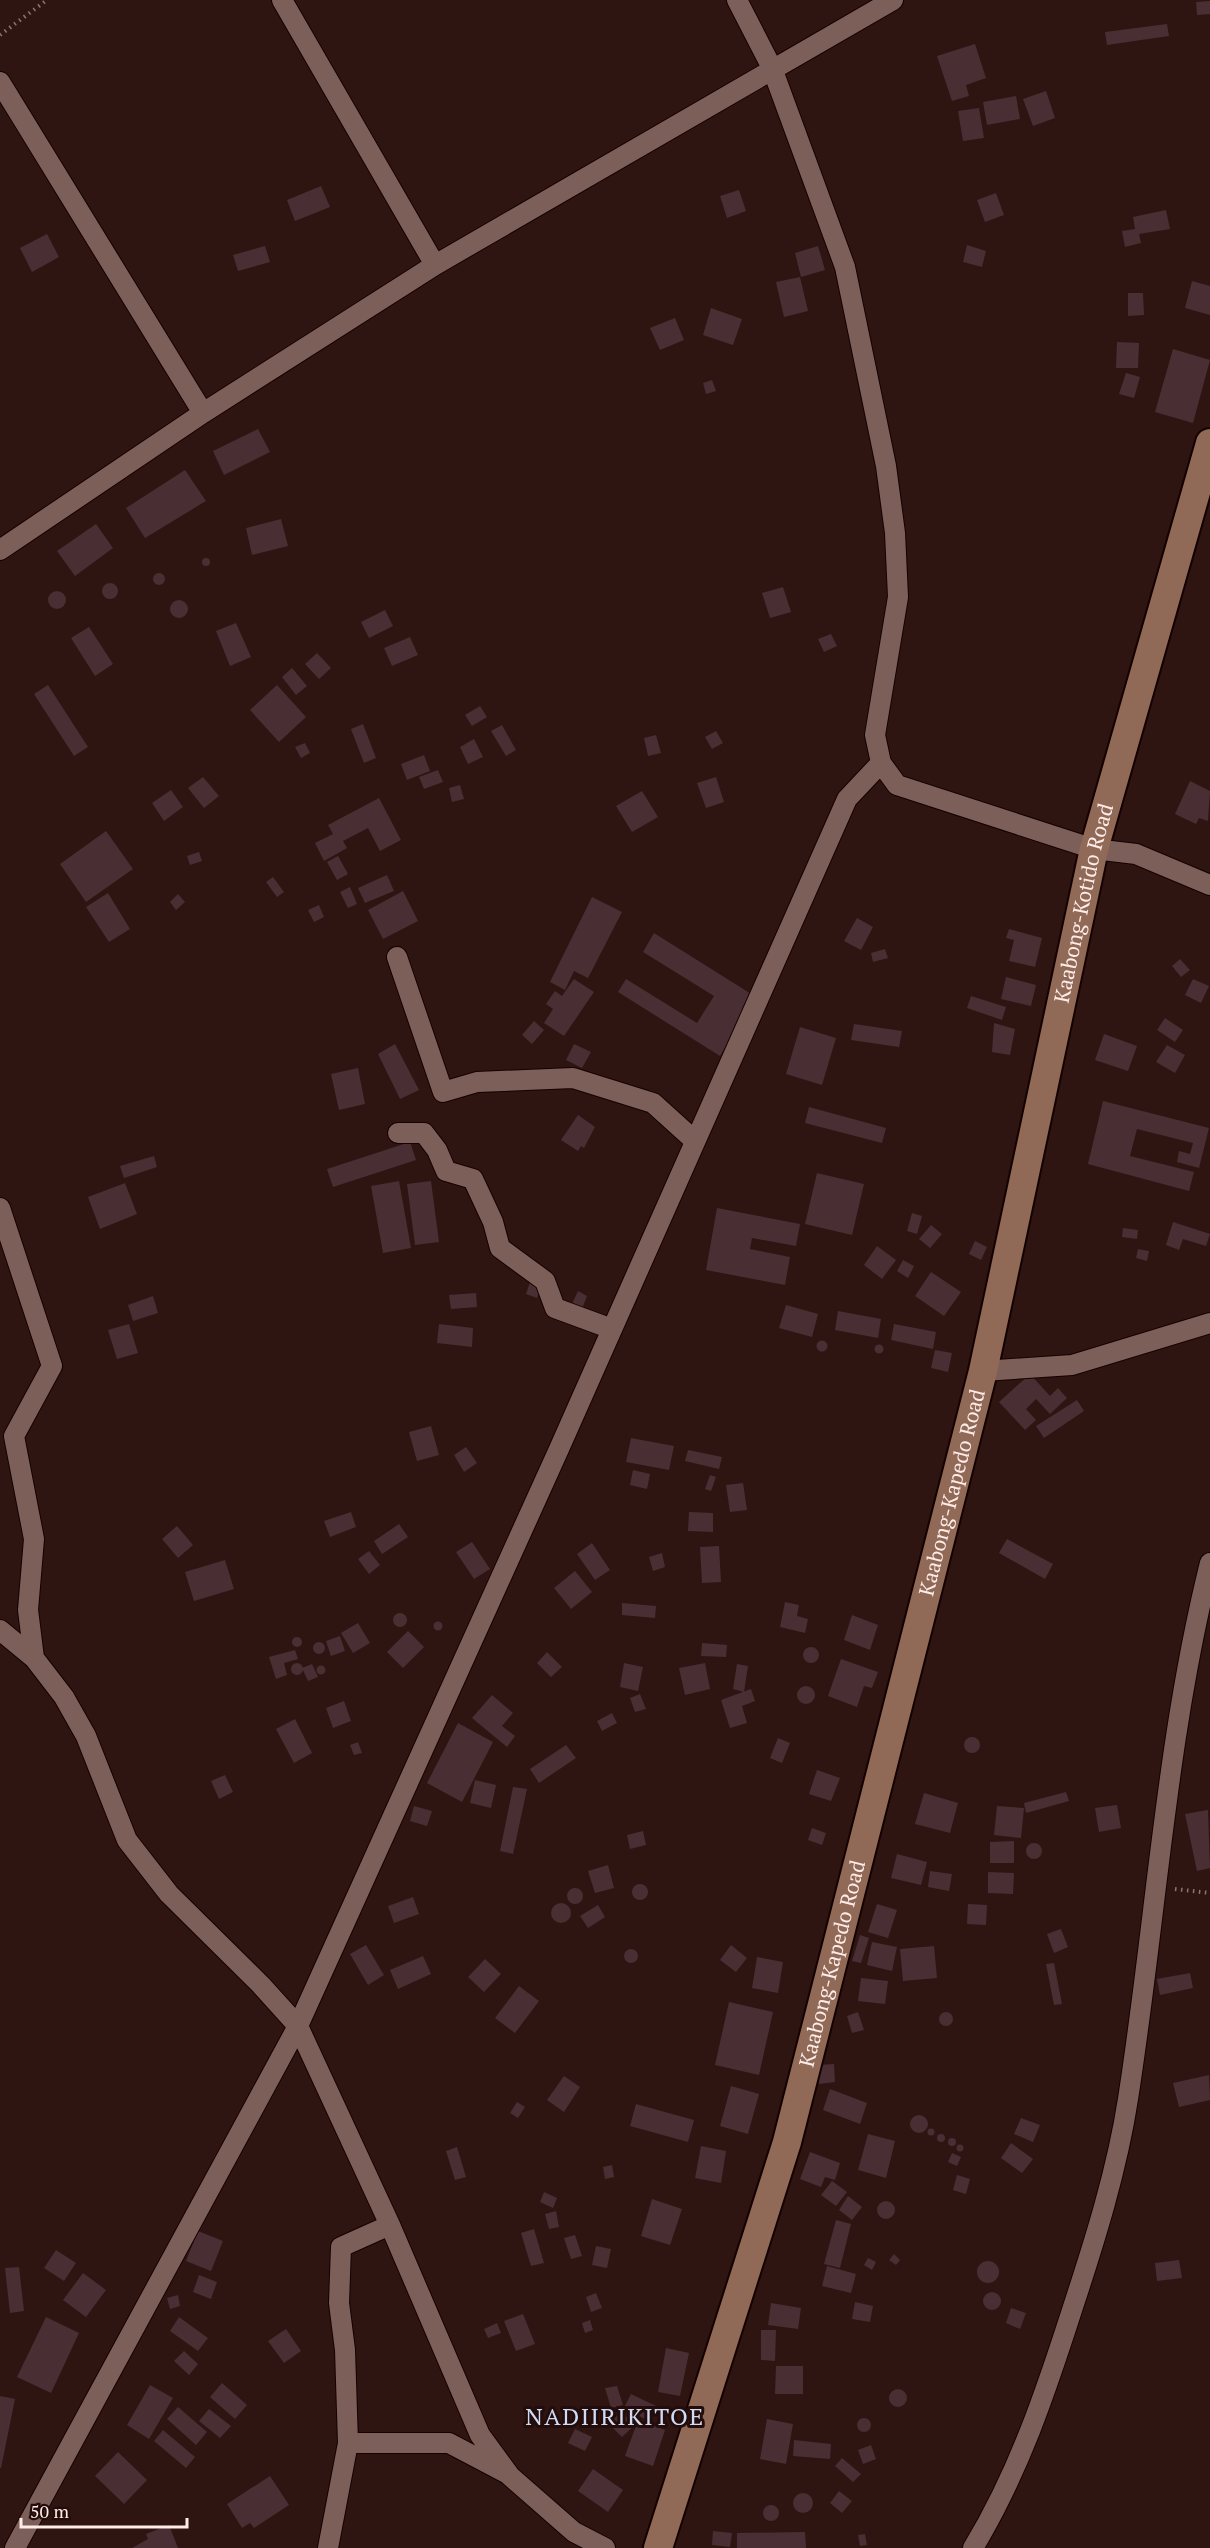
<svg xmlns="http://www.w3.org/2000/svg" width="1210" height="2548" font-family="'PT Serif',serif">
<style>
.building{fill:#492e34}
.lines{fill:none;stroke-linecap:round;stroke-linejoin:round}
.minor-casing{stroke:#140201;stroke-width:22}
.secondary-casing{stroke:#140201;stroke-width:32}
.path{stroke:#8c7672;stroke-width:4;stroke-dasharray:1.5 4.5;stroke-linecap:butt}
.minor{stroke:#7d5f5a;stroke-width:20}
.secondary{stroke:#906957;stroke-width:28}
.labels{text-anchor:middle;stroke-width:6;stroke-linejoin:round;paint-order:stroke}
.street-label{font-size:21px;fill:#feece8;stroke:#230c09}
.quarter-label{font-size:24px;letter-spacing:1.5px;fill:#cedcf7;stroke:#230c09}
</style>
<rect width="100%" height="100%" fill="#2e1512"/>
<path class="building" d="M1210,1V14L1197,15L1196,2Z
M1167,24L1169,36L1107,45L1105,32Z
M975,44L986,78L966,85L969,96L952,101L937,56Z
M1046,91L1055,118L1033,126L1023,99Z
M1016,96L1020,119L987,125L983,102Z
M979,108L984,138L963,141L958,111Z
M321,186L330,207L295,221L287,200Z
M739,190L746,211L727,218L720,196Z
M996,193L1004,215L985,222L977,200Z
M1166,210L1170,229L1139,234L1141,243L1125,247L1122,231L1135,229L1133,217Z
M47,234L59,257L32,272L20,248Z
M967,245L986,251L982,267L963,262Z
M265,246L270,262L238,271L233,255Z
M818,246L825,270L801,277L795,253Z
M800,277L808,311L784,317L776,282Z
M1192,281L1210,286V315L1185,308Z
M1128,293H1143L1144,315L1128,316Z
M711,308L742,319L733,345L703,335Z
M675,318L684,340L660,350L650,328Z
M1117,342L1139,343L1138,368H1116Z
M1173,349L1210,360L1193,423L1155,412Z
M1126,373L1140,377L1134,398L1119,394Z
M712,380L716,391L706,394L703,383Z
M258,429L270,452L224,475L213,451Z
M185,470L206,501L145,538L126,508Z
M281,519L288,546L252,555L246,528Z
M96,524L113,548L75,576L57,551Z
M202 562a4 4 0 1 1 8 0a4 4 0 1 1-8 0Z
M153 579a6 6 0 1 1 12 0a6 6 0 1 1-12 0Z
M102 591a8 8 0 1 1 16 0a8 8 0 1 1-16 0Z
M783,587L791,612L770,618L762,593Z
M48 600a9 9 0 1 1 18 0a9 9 0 1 1-18 0Z
M170 609a9 9 0 1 1 18 0a9 9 0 1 1-18 0Z
M385,610L393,626L369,638L361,622Z
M236,623L251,657L230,666L216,631Z
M89,627L113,664L95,676L71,638Z
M831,634L837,646L824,652L818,639Z
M410,637L418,655L392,666L384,648Z
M317,653L331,668L319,679L305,664Z
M292,668L307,686L296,695L282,677Z
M48,685L88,747L74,756L34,694Z
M277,685L306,717L279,742L250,710Z
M480,706L487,717L472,726L465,715Z
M363,724L376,758L364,763L351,729Z
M502,725L516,750L506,756L491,731Z
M716,731L723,743L712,749L705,737Z
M656,735L661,753L648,756L644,738Z
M474,739L483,757L468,764L460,747Z
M305,743L310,753L301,758L295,747Z
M424,755L430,771L407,780L401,764Z
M438,770L443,782L424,789L419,777Z
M203,777L219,796L204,808L188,788Z
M716,777L724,802L706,808L697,783Z
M1190,781L1210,791L1208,821L1199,818L1196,824L1175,814Z
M460,785L464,799L452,802L449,788Z
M171,790L183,807L164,821L152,803Z
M642,791L658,817L632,832L616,806Z
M379,798L401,840L380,851L368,828L343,841L347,848L324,861L315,843L333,834L328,825Z
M106,831L133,869L86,902L60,864Z
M199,852L202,861L190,865L187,856Z
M338,856L348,874L337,880L327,862Z
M387,875L394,891L365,903L358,888Z
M273,877L284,892L277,897L266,882Z
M350,887L357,904L348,908L340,892Z
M403,891L418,921L383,939L368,910Z
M108,893L130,929L109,942L86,907Z
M178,894L185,902L176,910L170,902Z
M592,897L622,912L588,978L574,971L565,990L550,982Z
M319,905L324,917L314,922L308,910Z
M857,918L873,927L861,950L844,941Z
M1009,929L1042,938L1035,967L1009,961L1014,940L1006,938Z
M654,933L756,997L720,1056L618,992L626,979L697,1023L714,996L643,952Z
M885,949L888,958L873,962L871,953Z
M1180,959L1190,970L1181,977L1172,966Z
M1006,977L1036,985L1031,1006L1001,999Z
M574,979L594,992L564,1036L544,1023L553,1009L546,1004L555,991L562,996Z
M1193,979L1209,986L1201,1003L1185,995Z
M971,996L1006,1007L1002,1020L967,1008Z
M1165,1018L1183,1030L1175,1042L1157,1030Z
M534,1021L544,1030L532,1044L522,1035Z
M994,1023L1015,1029L1010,1055L992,1052Z
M854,1024L902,1031L899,1047L851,1040Z
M800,1027L836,1038L822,1085L786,1074Z
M1104,1034L1137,1046L1128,1071L1095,1060Z
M395,1044L419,1090L400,1099L378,1054Z
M574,1044L591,1052L582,1068L566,1060Z
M1167,1045L1185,1055L1175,1073L1156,1062Z
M358,1068L365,1104L339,1110L331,1074Z
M1103,1101L1209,1128L1199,1168L1177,1162L1179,1151L1190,1154L1193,1143L1137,1129L1130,1156L1194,1172L1189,1191L1088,1164Z
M809,1107L886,1128L882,1143L805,1123Z
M578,1115L595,1127L584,1148L581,1146L578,1151L561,1140Z
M410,1142L416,1160L333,1187L327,1169Z
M154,1156L157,1167L124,1178L120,1166Z
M817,1173L864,1184L852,1235L805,1224Z
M399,1181L411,1248L383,1253L371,1186Z
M431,1181L439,1242L415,1245L407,1184Z
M125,1183L137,1214L100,1229L88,1197Z
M717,1208L800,1224L796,1246L752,1238L750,1249L790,1257L785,1285L706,1270Z
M912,1213L922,1216L917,1234L907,1231Z
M1173,1222L1210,1234L1206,1246L1183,1239L1179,1250L1166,1245Z
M931,1225L942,1234L930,1248L919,1239Z
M1123,1228L1138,1230L1137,1239L1122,1237Z
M975,1241L987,1247L981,1260L969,1254Z
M877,1246L896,1260L882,1279L864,1265Z
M1138,1249L1149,1251L1147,1261L1136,1258Z
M903,1260L914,1266L908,1278L897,1271Z
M931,1272L961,1292L944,1316L915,1296Z
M530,1282L541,1285L537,1298L526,1294Z
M578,1291L587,1296L582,1309L572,1304Z
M476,1293L477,1307L451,1309L449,1295Z
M153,1296L158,1313L133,1321L128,1305Z
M786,1305L818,1314L812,1337L779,1328Z
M838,1311L881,1319L878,1338L835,1330Z
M129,1324L138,1353L117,1359L108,1330Z
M439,1324L473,1328L472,1347L437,1343Z
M894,1324L936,1332L933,1349L891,1340Z
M816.5 1346a5.5 5.5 0 1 1 11 0a5.5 5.5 0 1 1-11 0Z
M874.5 1349a4.5 4.5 0 1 1 9 0a4.5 4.5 0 1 1-9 0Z
M935,1350L952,1353L948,1372L931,1368Z
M1030,1374L1050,1396L1058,1388L1067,1398L1050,1414L1036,1399L1026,1409L1036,1420L1025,1430L999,1402Z
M1077,1400L1084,1411L1044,1438L1036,1426Z
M431,1426L439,1455L417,1461L409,1432Z
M631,1438L674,1446L669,1470L626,1462Z
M466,1447L477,1463L464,1472L454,1455Z
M688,1450L722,1457L719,1469L685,1461Z
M633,1470L650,1474L647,1489L630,1485Z
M710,1475L716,1477L711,1491L705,1489Z
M743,1483L747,1510L730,1512L726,1485Z
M351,1512L356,1527L330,1537L324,1521Z
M689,1512L713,1513V1532L688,1531Z
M399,1524L408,1537L382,1554L374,1541Z
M177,1526L193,1545L178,1558L162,1539Z
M1007,1539L1053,1564L1045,1579L999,1553Z
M472,1542L490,1569L474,1579L456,1552Z
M592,1543L610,1570L595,1580L577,1554Z
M719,1546L721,1582L702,1583L700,1547Z
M369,1551L380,1565L369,1574L358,1559Z
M662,1553L665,1567L653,1571L649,1557Z
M225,1560L234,1589L194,1601L185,1572Z
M575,1571L592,1592L571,1609L554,1588Z
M785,1602L799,1605L797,1616L808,1619L805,1633L780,1627Z
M622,1603L656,1606L655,1618L622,1615Z
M393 1620a7 7 0 1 1 14 0a7 7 0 1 1-14 0Z
M852,1615L878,1625L870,1650L844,1640Z
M433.5 1626a4.5 4.5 0 1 1 9 0a4.5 4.5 0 1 1-9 0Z
M358,1623L370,1643L353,1653L341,1633Z
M408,1631L424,1647L403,1668L387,1652Z
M340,1636L345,1651L331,1656L326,1641Z
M292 1642a5 5 0 1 1 10 0a5 5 0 1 1-10 0Z
M313 1648a6 6 0 1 1 12 0a6 6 0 1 1-12 0Z
M702,1643L727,1645L726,1657L701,1656Z
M803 1655a8 8 0 1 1 16 0a8 8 0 1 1-16 0Z
M295,1650L298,1659L284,1663L287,1675L276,1679L269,1657Z
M547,1652L562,1667L551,1677L537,1663Z
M841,1659L878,1672L872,1688L864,1686L857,1707L828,1696Z
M624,1663L643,1667L638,1691L620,1687Z
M705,1663L710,1689L685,1695L679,1668Z
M291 1669a6 6 0 1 1 12 0a6 6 0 1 1-12 0Z
M312,1664L318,1677L308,1681L302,1668Z
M737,1664L748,1666L744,1692L733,1689Z
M316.5 1670a4.5 4.5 0 1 1 9 0a4.5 4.5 0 1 1-9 0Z
M797 1695a9 9 0 1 1 18 0a9 9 0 1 1-18 0Z
M751,1689L755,1701L742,1706L747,1723L730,1728L721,1700Z
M640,1694L646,1709L635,1712L630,1698Z
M492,1695L513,1713L502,1726L515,1736L507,1747L472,1718Z
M344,1701L351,1721L333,1728L326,1708Z
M612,1713L617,1723L602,1731L597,1721Z
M295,1719L312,1753L294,1763L276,1729Z
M458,1723L493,1742L462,1802L427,1783Z
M964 1745a8 8 0 1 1 16 0a8 8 0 1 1-16 0Z
M778,1738L790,1743L782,1763L770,1758Z
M358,1742L362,1753L354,1755L350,1745Z
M566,1745L576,1758L539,1783L530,1769Z
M817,1770L840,1778L831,1801L809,1794Z
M225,1775L233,1792L219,1799L211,1781Z
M475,1780L496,1785L491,1808L470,1803Z
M513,1787L527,1789L513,1854L500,1851Z
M1066,1792L1069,1801L1026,1813L1024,1803Z
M924,1793L958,1803L950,1833L915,1824Z
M1117,1805L1121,1828L1099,1832L1095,1808Z
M414,1806L432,1811L427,1826L410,1821Z
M997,1806L1024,1808L1021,1838L994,1835Z
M1208,1810L1210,1868L1197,1871L1185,1814Z
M812,1828L826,1833L822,1845L808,1840Z
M643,1831L646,1845L630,1849L627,1835Z
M1014,1841V1863H990V1842Z
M1026 1851a8 8 0 1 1 16 0a8 8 0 1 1-16 0Z
M897,1854L927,1862L921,1885L891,1878Z
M608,1865L614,1888L595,1893L588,1871Z
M930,1871L952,1874L949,1891L928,1887Z
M988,1872L1014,1873L1013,1894L988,1893Z
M632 1892a8 8 0 1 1 16 0a8 8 0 1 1-16 0Z
M567 1896a8 8 0 1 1 16 0a8 8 0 1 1-16 0Z
M413,1897L419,1914L394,1923L388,1906Z
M551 1913a10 10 0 1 1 20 0a10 10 0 1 1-20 0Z
M877,1904L897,1910L888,1938L868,1932Z
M968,1904L987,1905L986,1925L967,1924Z
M598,1905L605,1917L588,1928L580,1916Z
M1061,1929L1068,1947L1054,1953L1047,1934Z
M860,1935L869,1938L861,1963L852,1961Z
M872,1942L897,1947L892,1971L867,1965Z
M366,1945L384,1975L368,1985L350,1954Z
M731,1945L747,1958L736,1972L720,1960Z
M934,1946L937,1978L903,1981L900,1949Z
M624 1956a7 7 0 1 1 14 0a7 7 0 1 1-14 0Z
M423,1956L431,1974L398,1989L390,1970Z
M757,1957L783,1962L778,1993L752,1988Z
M485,1959L501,1974L484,1992L468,1977Z
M1054,1963L1062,2004L1054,2005L1046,1964Z
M1190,1973L1193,1988L1160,1995L1157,1979Z
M861,1978L888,1981L885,2004L858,2001Z
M519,1986L539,2001L515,2033L495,2018Z
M729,2002L773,2012L759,2075L715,2065Z
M939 2019a7 7 0 1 1 14 0a7 7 0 1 1-14 0Z
M858,2012L864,2030L852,2033L847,2016Z
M834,2064L835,2082L819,2084L818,2065Z
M1209,2075L1210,2100L1179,2107L1173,2083Z
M564,2076L580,2087L564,2112L547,2100Z
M731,2086L759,2094L748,2134L720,2126Z
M830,2089L867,2103L860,2124L823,2110Z
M517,2102L525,2107L518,2118L510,2113Z
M636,2104L694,2120L688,2142L630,2126Z
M910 2124a9 9 0 1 1 18 0a9 9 0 1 1-18 0Z
M1021,2118L1040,2125L1033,2142L1014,2134Z
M927.5 2132a3.5 3.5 0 1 1 7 0a3.5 3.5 0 1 1-7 0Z
M868,2134L895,2141L886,2178L858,2170Z
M937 2138a4 4 0 1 1 8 0a4 4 0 1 1-8 0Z
M948 2142a4 4 0 1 1 8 0a4 4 0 1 1-8 0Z
M1011,2143L1033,2159L1022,2173L1001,2158Z
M956.5 2148a3.5 3.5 0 1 1 7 0a3.5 3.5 0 1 1-7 0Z
M701,2146L726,2151L721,2183L695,2178Z
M457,2147L466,2177L455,2180L446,2151Z
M810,2152L840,2163L835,2180L825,2177L821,2187L800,2179Z
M952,2153L961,2157L957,2166L948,2162Z
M612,2165L614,2177L605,2179L603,2167Z
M957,2175L970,2179L966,2194L953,2190Z
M832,2181L847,2192L836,2206L821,2195Z
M544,2192L557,2198L553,2208L540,2202Z
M848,2196L862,2207L852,2220L839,2210Z
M652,2199L682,2209L670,2245L641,2236Z
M877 2210a9 9 0 1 1 18 0a9 9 0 1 1-18 0Z
M556,2211L559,2227L549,2229L545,2214Z
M836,2220L851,2224L840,2268L824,2264Z
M534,2229L544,2263L531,2266L521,2233Z
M198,2231L223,2241L211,2271L186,2261Z
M575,2235L582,2256L571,2259L564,2238Z
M596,2246L611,2249L607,2268L592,2265Z
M56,2250L76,2263L64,2281L44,2268Z
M894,2254L900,2260L896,2265L889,2260Z
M868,2258L876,2262L872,2270L864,2265Z
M1179,2260L1182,2278L1157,2281L1155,2263Z
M977 2272a11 11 0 1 1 22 0a11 11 0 1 1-22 0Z
M827,2266L856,2274L851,2293L822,2286Z
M19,2267L24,2311L10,2313L5,2268Z
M83,2273L106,2290L86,2317L63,2300Z
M199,2275L217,2282L211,2299L193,2292Z
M983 2301a9 9 0 1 1 18 0a9 9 0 1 1-18 0Z
M596,2293L602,2308L591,2312L586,2297Z
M178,2295L180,2306L170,2309L167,2298Z
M855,2302L873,2306L870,2322L852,2319Z
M771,2303L801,2308L798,2329L768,2325Z
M1011,2308L1026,2313L1020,2329L1006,2323Z
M523,2314L535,2344L516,2351L504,2321Z
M46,2317L79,2333L51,2393L17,2377Z
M179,2317L208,2338L198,2351L170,2331Z
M590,2320L593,2330L585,2333L582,2323Z
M497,2323L501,2333L488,2338L484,2329Z
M286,2329L301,2351L284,2363L268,2341Z
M761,2330H776L775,2361L761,2360Z
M666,2348L689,2353L680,2396L658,2392Z
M184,2351L198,2364L189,2375L174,2361Z
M776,2366H803V2394H775Z
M222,2383L247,2405L235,2419L210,2397Z
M150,2385L173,2398L149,2439L127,2425Z
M617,2386L623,2405L611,2408L605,2388Z
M889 2398a9 9 0 1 1 18 0a9 9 0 1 1-18 0Z
M631,2394L656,2406L649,2421L624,2408Z
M0,2396L15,2399L1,2468H0Z
M178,2407L207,2432L196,2445L167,2419Z
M209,2409L231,2426L220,2438L199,2421Z
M621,2412L635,2425L622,2437L609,2424Z
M857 2425a7 7 0 1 1 14 0a7 7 0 1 1-14 0Z
M767,2419L793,2424L786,2464L760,2459Z
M638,2420L665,2430L653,2466L625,2456Z
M575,2429L592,2437L585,2451L568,2443Z
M163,2430L195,2457L186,2468L154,2441Z
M794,2440L831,2444L830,2459L793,2456Z
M871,2445L876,2459L863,2464L858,2450Z
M118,2452L147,2480L124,2504L95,2476Z
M842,2458L861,2474L853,2482L835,2466Z
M593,2469L623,2490L608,2512L578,2491Z
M270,2476L289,2505L254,2528L250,2523L242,2528L227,2504Z
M839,2491L852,2501L842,2513L830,2503Z
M793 2503a10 10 0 1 1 20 0a10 10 0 1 1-20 0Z
M763 2513a8 8 0 1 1 16 0a8 8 0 1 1-16 0Z
M169,2525L178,2548H132L148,2539L146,2534Z
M713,2531L732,2533L730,2547L712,2545Z
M805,2532L806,2548H737V2533Z
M865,2534L867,2545L860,2546L858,2535Z"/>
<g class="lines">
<g class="minor-casing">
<path id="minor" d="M282,0L435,265
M737,0L772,68L845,267L886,466L895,533L898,597L875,735L881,763L897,785L1094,849L1136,854L1210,885
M0,82L203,413
M0,550L203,413L435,265L893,0
M397,957L443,1092L477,1082L573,1078L653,1103L695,1141
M398,1133H424L437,1150L446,1171L473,1179L493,1222L500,1248L545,1281L555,1308L612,1329
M0,1208L52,1366L14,1436L34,1539L28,1610L34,1658L64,1697L86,1736L127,1840L169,1894L261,1985L298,2026L390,2225L480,2435L510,2476L574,2532L605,2548
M983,1371L1072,1365L1210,1323
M0,1630L34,1658
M348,2443H449L506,2473
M15,2548L298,2026L559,1449L847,799L881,763
M328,2548L348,2443L345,2350L339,2303L341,2247L390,2225
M973,2548C1019,2472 1046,2391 1073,2307C1095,2240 1117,2170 1128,2099C1156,1920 1166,1739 1210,1563"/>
</g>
<g class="secondary-casing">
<g id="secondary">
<path id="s1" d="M658,2548L787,2142L983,1371L1094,849L1210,443"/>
</g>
</g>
<path class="path" d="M0,35L47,0
M1175,1889L1210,1893"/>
<use href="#minor" class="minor"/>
<use href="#secondary" class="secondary"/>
</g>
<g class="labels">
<g class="street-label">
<text dy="7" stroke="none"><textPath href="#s1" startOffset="1700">Kaabong-Kotido Road</textPath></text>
<text dy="7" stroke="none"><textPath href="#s1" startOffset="1096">Kaabong-Kapedo Road</textPath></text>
<text dy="7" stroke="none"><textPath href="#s1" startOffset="610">Kaabong-Kapedo Road</textPath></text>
</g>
<g class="quarter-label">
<text x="615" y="2425">NADIIRIKITOE</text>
</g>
</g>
<path d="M21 2518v9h166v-9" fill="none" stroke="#feece8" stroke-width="3"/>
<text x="30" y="2518" font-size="18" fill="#feece8" stroke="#230c09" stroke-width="4.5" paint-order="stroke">50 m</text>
</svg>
